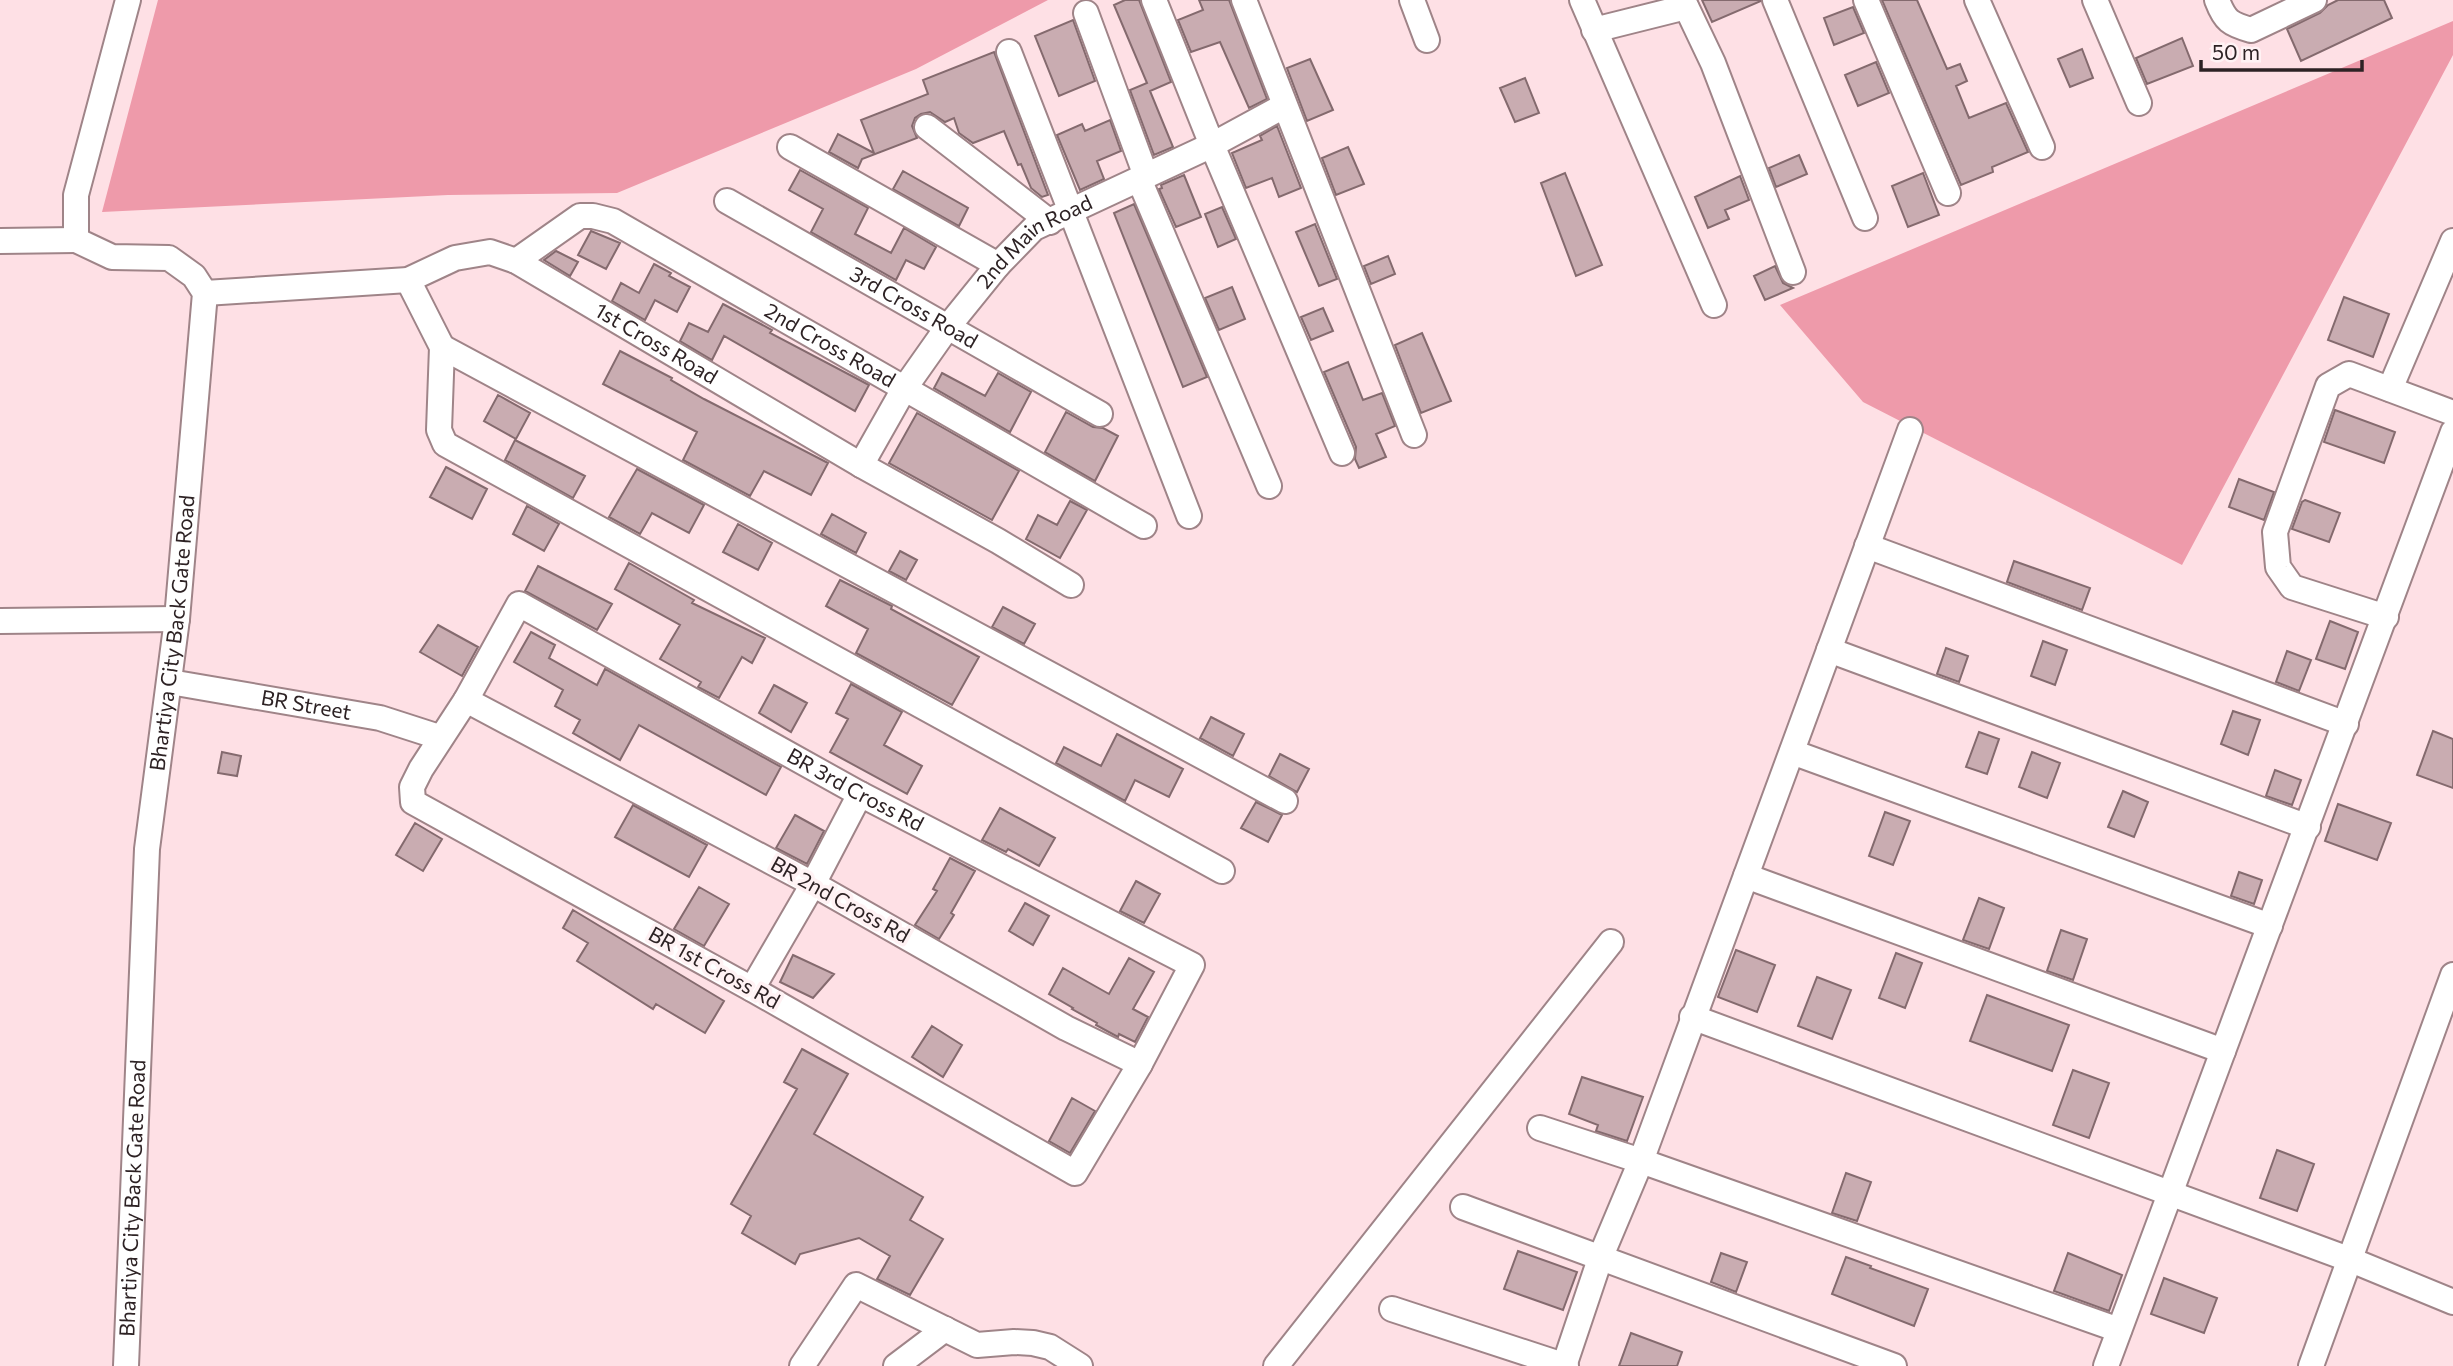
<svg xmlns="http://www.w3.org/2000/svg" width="2453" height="1366" font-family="Commissioner,sans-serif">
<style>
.green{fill:#ee9aaa}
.building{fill:#c9acb1;stroke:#846a6e;stroke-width:2}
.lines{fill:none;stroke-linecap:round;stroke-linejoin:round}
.minor-casing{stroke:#9f8488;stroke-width:28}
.minor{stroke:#fff;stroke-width:24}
.labels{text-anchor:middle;stroke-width:7;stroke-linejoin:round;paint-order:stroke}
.street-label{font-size:21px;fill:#2d2224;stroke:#fff2f4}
</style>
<rect width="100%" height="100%" fill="#fee0e5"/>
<path class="green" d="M158,0H1048L916,69L617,193L448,195L102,212Z
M2453,21V55L2182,565L1863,402L1780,305Z"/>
<path class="building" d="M1125,0H1139L1171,82L1150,91L1173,147L1154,155L1130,90L1147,83L1114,5Z
M1199,0H1229L1267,99L1249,108L1220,42L1191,52L1178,20L1203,10Z
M1702,0H1760L1761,1L1712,22Z
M1882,0H1917L1947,69L1960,64L1967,81L1956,86L1969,118L2006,103L2028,152L1992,167L1993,172L1961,185Z
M2338,0H2384L2392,18L2301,61L2287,29L2320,13L2328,5Z
M1853,7L1864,33L1834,45L1824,18Z
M1073,20L1095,81L1059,96L1035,36Z
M2182,38L2193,66L2147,84L2136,58Z
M2082,49L2093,78L2070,87L2058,59Z
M994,52L1048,195L1042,197L1031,188L1021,164L1018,165L1004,131L973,143L959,133L954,118L945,122L930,112L921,114L915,118L912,126L917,138L862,159L858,168L829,152L838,134L874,153L861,120L928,94L923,80Z
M1310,59L1333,110L1307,121L1287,68Z
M1876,62L1889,93L1858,106L1845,75Z
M1525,78L1539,113L1515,122L1500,88Z
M1110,120L1121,151L1097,161L1104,179L1080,190L1057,135L1082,124L1085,131Z
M1277,126L1301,188L1279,197L1272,178L1246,188L1232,153L1262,140L1260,136Z
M1348,147L1364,184L1336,195L1322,158Z
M1799,155L1807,174L1776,187L1769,168Z
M800,170L868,208L855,234L891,253L904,228L936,247L924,269L906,260L896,280L811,232L823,209L789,190Z
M903,171L968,208L959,226L893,189Z
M1565,173L1602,265L1576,276L1541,183Z
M1923,173L1939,215L1908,227L1892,186Z
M1184,175L1201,217L1176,227L1159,189L1162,188L1161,185Z
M1740,176L1749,200L1725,210L1729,219L1708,228L1695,197Z
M1134,204L1207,377L1183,387L1114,213Z
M1222,207L1236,239L1218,247L1205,214Z
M1315,224L1337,279L1319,286L1296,232Z
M591,231L620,243L606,269L578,255Z
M556,251L578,262L570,276L544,260Z
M1388,256L1395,274L1371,284L1364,266Z
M654,264L671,273L669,276L690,287L677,312L655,300L645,320L612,301L621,283L639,293Z
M1775,266L1783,283L1793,288L1765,300L1754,276Z
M1232,287L1245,319L1219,330L1205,298Z
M2344,297L2389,314L2373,357L2328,340Z
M723,304L772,330L770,333L869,385L855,411L724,336L712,360L680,341L689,323L708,332Z
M1323,308L1333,331L1311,340L1301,317Z
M1422,333L1451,401L1421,413L1395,345Z
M620,351L672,378L671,380L704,399L828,463L811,495L764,471L750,496L683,460L697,432L603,384Z
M1348,362L1363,400L1382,393L1395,426L1376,434L1386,457L1359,468L1355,459L1356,447L1324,372Z
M942,373L985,396L998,373L1031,392L1010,432L934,388Z
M498,395L530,413L516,439L484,421Z
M2335,410L2395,432L2384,463L2324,442Z
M1066,412L1093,427L1103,428L1118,436L1095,481L1045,452Z
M917,413L1019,471L992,520L889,463Z
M515,440L585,476L573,498L505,460Z
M446,467L487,489L472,519L430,497Z
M637,469L704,505L689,533L652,513L640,534L609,517Z
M2239,479L2274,492L2264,520L2229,507Z
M2305,500L2340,513L2329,542L2292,529L2302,502Z
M1070,501L1087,510L1060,558L1026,539L1038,515L1057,525Z
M527,506L559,524L544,551L513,534Z
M832,514L866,533L856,553L821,534Z
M738,524L772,543L758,570L723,552Z
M900,551L917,560L906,580L889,571Z
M2014,561L2090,588L2082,610L2007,582Z
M629,563L694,600L692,603L765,638L752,663L742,657L719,698L698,687L701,682L660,659L680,625L615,589Z
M538,566L612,604L597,630L525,591Z
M840,580L892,606L891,609L979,657L952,705L856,653L868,629L826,606Z
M1003,607L1035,624L1024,644L992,627Z
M2330,621L2358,632L2345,669L2316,659Z
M438,625L478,647L462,676L420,652Z
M531,632L555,645L549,658L597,685L605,669L781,767L766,795L639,725L620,760L573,733L580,720L555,706L563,690L514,662Z
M2043,641L2067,650L2055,685L2031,676Z
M1946,648L1968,656L1959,682L1937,674Z
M2287,651L2311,660L2299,691L2276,682Z
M851,684L902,712L884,745L922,766L907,794L830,752L848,719L836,713Z
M774,685L807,703L791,732L759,713Z
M2233,711L2260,720L2248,755L2221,744Z
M1211,717L1244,734L1233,756L1200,738Z
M2433,731L2453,739V788L2417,775Z
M1979,732L1999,739L1987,774L1966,767Z
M1117,734L1183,769L1169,797L1135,780L1125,801L1056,763L1064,747L1101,766Z
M222,752L241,756L237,776L218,773Z
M2032,752L2060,763L2047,798L2019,787Z
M1280,754L1309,769L1297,792L1269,776Z
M2275,770L2301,780L2292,805L2266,796Z
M2123,791L2148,802L2134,837L2108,827Z
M1256,802L1282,815L1268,842L1241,828Z
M2338,804L2391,823L2377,860L2325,841Z
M633,805L707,845L689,877L615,837Z
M1000,808L1055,838L1039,866L1008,849L1006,852L982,840Z
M1885,812L1910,821L1893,865L1869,856Z
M795,815L824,831L807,864L776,848Z
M415,823L442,839L423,871L396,855Z
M950,858L975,871L951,913L954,915L939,939L915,925L937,891L933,889Z
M2239,872L2262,880L2254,904L2231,896Z
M1136,881L1160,894L1144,923L1120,911Z
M699,887L729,904L704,946L674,929Z
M1979,898L2004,908L1989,949L1963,940Z
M1025,903L1049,916L1033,945L1009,931Z
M573,910L724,1001L705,1033L656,1004L653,1009L577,961L588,943L563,928Z
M2061,930L2087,939L2073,980L2047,971Z
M1736,950L1775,965L1757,1012L1718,997Z
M1896,953L1922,963L1905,1008L1879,998Z
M793,955L834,974L813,998L780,982Z
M1129,958L1154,972L1133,1009L1148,1017L1135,1042L1119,1034L1118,1037L1096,1025L1097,1023L1072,1009L1073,1008L1049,994L1063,968L1109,994Z
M1817,977L1851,990L1832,1039L1798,1026Z
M1987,995L2069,1025L2052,1071L1970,1041Z
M932,1026L962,1045L943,1077L912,1057Z
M802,1049L848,1074L814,1134L923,1197L910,1220L943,1239L910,1295L877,1279L890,1256L859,1238L800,1254L795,1264L742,1233L751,1216L731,1204L797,1089L784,1082Z
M2073,1070L2109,1083L2089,1138L2053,1125Z
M1582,1077L1643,1097L1627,1141L1596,1131L1598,1125L1569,1114Z
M1072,1098L1095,1111L1070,1153L1049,1141Z
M2277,1150L2314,1164L2297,1211L2260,1198Z
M1846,1173L1871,1182L1857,1221L1832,1213Z
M1518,1251L1577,1272L1563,1310L1504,1289Z
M1721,1253L1747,1262L1736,1292L1711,1282Z
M2068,1253L2122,1275L2109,1311L2054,1291Z
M1846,1257L1871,1266L1870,1268L1928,1289L1914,1326L1832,1294Z
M2164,1278L2217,1298L2204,1333L2151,1314Z
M1631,1333L1682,1352L1677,1366H1619Z"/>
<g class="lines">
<g class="minor-casing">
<g id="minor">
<path d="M1154,0L1212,145L1342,453"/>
<path d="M1244,0L1414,435"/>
<path d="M1412,0L1427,40"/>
<path d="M1582,0L1714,305"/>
<path d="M1683,0L1713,63L1793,272"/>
<path d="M1775,0L1865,218"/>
<path d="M1866,0L1948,193"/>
<path d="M1977,0L2042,147"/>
<path d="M2095,0L2139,103"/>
<path d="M2217,0C2225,21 2230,24 2251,30L2314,0"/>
<path d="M1086,13L1146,176"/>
<path d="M1594,30L1686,7"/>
<path d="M1009,52L1189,516"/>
<path d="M927,127L1050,222"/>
<path d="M790,147L998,265"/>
<path d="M1139,179L1269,486"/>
<path id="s1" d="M727,201L1100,414"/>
<path d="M0,241L76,240"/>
<path id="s2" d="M516,261L580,216H593L613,221L1144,526"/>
<path d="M408,280L442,347L439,430L445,444L1222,871"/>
<path id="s3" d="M205,293L408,280L455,258L490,252L516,261L861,465L998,541L1071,585"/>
<path d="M442,347L1285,801"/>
<path d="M2390,389L2453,241"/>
<path id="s4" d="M861,465L904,389L947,328L998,265L1034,228L1212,145L1284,106"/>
<path d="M1867,546L2346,724"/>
<path d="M2386,617L2292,587L2278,567L2275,532L2328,386L2349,374L2453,413"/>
<path d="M0,621L177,619"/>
<path d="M1829,650L2308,827"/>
<path id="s5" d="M170,682L380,718L439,737"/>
<path d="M466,700L813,884L1066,1028L1140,1064L1075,1173L752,989L413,802L412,787L421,769Z"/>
<path id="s6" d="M466,700L519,604L860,794L1192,965L1140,1064"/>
<path d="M1792,752L2270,926"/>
<path d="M1746,876L2223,1051"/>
<path d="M752,989L813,884L860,794"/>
<path d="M1692,1017L2351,1260L2453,1302"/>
<path d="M1540,1128L1641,1161L2119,1330"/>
<path d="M1463,1207L1894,1366"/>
<path d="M1392,1309L1566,1366"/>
<path id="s7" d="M126,1366L147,849L177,619L205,293L194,276L169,258L112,257L76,240V195L128,0"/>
<path d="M802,1366L856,1285L977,1345L1014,1342L1033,1343L1050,1347L1080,1366"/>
<path d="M896,1366L945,1329"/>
<path d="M1276,1366L1611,942"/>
<path d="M1564,1366L1601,1256L1641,1161L1910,430"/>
<path d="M2106,1366L2453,432"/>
<path d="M2311,1366L2453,975"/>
</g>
</g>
<use href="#minor" class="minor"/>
</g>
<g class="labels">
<g class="street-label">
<text dy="7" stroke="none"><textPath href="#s4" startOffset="287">2nd Main Road</textPath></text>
<text dy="7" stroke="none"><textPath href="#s1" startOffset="215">3rd Cross Road</textPath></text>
<text dy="7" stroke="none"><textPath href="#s3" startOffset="481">1st Cross Road</textPath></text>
<text dy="7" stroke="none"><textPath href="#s2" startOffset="362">2nd Cross Road</textPath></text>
<text dy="7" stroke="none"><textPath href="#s7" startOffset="735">Bhartiya City Back Gate Road</textPath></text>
<text dy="7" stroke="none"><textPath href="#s5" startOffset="138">BR Street</textPath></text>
<text dy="7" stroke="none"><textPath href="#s6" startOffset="494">BR 3rd Cross Rd</textPath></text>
<text transform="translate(840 900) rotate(29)" y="7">BR 2nd Cross Rd</text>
<text transform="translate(714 968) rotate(29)" y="7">BR 1st Cross Rd</text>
<text dy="7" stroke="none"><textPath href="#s7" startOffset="168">Bhartiya City Back Gate Road</textPath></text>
</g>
</g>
<path d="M2201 60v10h161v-10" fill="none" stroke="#2d2224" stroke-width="3.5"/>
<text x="2212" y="60" font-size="21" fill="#2d2224" stroke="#fff2f4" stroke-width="5" paint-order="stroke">50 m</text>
</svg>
